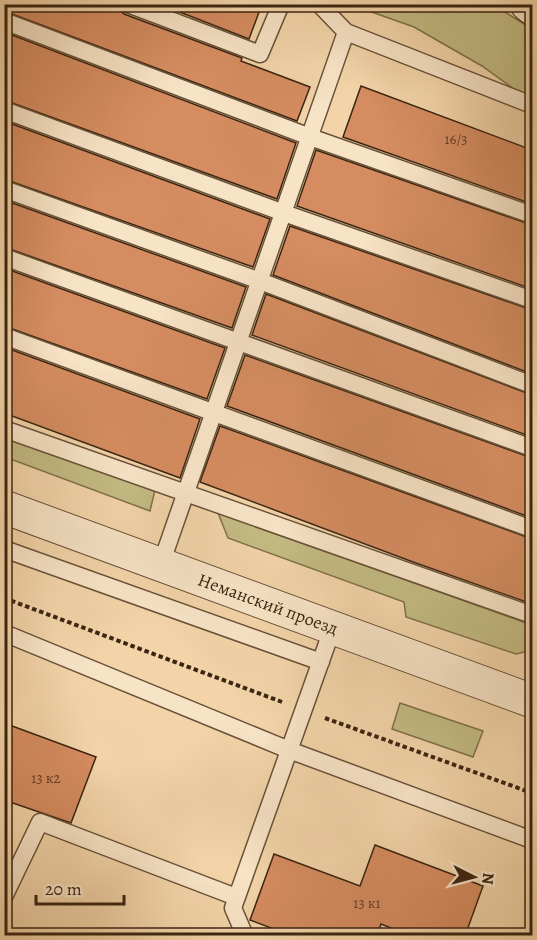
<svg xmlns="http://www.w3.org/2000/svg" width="537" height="940" font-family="Alegreya,serif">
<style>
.green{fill:#c3ba82;stroke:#7f704a;stroke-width:1.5}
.building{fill:#d48c60;stroke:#3b2512;stroke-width:1.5}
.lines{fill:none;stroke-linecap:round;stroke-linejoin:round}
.service-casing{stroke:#695138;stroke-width:19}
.tertiary-casing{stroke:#695138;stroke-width:35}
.secondary-casing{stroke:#3b2512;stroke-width:35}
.path{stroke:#3b2512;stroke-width:4;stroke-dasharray:4.5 3;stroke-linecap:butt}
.service{stroke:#f7e3c6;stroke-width:16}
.tertiary{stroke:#f7e3c6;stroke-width:33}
.secondary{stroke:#f7e3c6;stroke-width:33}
.labels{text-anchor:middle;stroke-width:4.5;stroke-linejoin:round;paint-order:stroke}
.number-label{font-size:15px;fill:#613f26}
.street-label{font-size:18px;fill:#3b2512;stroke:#f7e3c6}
</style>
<rect width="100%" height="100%" fill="#f2d4a8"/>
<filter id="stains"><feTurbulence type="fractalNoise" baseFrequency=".00333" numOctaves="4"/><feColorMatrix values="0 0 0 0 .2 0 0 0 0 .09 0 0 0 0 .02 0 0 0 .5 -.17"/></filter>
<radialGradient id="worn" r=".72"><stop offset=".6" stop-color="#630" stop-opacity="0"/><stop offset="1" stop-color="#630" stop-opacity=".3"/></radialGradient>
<path class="green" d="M352,5H494L532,29V102L482,66L414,27Z
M4,436L155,490L150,511L5,457Z
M218,513L532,625V650L516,654L406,617L404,602L228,538Z
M400,703L483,731L473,757L392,729Z"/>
<path class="building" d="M4,4H118L120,10L124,14L242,58L241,61L310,87L297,121L4,11Z
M159,4H262L249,39Z
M4,32L296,143L277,199L4,100Z
M361,86L532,150V204L343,137Z
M4,121L270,219L253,267L4,179Z
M316,150L532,225V289L297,206Z
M4,200L246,287L232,328L4,247Z
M290,226L532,310V374L273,275Z
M4,268L225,348L207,399L4,326Z
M266,294L532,395V437L252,335Z
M4,347L200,419L180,478L4,413Z
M245,355L532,458V518L227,406Z
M220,426L532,539V604L413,562L200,482Z
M4,723L96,757L71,823L4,800Z
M375,845L483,886L465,936H411L381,924L377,936H292L250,920L274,854L360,886Z"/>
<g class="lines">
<g class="service-casing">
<path id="service" d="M128,4L260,54L281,4
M319,4L346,32L532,105
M4,21L310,137L532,215
M4,110L284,213L532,300
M4,189L260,281L532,385
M4,257L532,448
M4,336L532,529
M4,429L532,615
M4,549L321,662
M161,564L346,32
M4,633L289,750L532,840
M4,897L40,822L236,897
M245,936L233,908L333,627"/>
</g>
<g class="tertiary-casing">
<path id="tertiary" d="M4,507L532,701"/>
</g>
<g class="secondary-casing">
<path id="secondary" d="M527,4L532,8"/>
</g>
<path class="path" d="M4,598L282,702
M325,718L532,793"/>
<use href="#service" class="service"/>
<use href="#tertiary" class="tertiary"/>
<use href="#secondary" class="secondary"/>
</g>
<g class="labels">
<g class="number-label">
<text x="456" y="144">16/3</text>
<text x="46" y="783">13 к2</text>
<text x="367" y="908">13 к1</text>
</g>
<g class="street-label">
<text transform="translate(268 604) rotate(20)" y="6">Неманский проезд</text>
</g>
</g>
<rect width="537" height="940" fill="none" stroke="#f2d4a8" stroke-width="24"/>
<rect x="6" y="6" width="525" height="928" fill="none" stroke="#3b2512" stroke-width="3"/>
<rect x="12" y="12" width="513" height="916" fill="none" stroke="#3b2512" stroke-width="1.5"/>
<g transform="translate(474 877) rotate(96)" stroke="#f7e3c6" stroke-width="4.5" paint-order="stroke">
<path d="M0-4.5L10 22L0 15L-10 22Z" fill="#3b2512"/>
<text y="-9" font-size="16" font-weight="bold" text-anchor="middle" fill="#3b2512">N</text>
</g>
<path d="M36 895v9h88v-9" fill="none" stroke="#3b2512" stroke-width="3"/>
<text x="45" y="895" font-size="18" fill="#3b2512" stroke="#f7e3c6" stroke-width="4.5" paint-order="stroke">20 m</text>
<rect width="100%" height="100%" filter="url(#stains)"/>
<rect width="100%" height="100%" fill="url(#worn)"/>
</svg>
